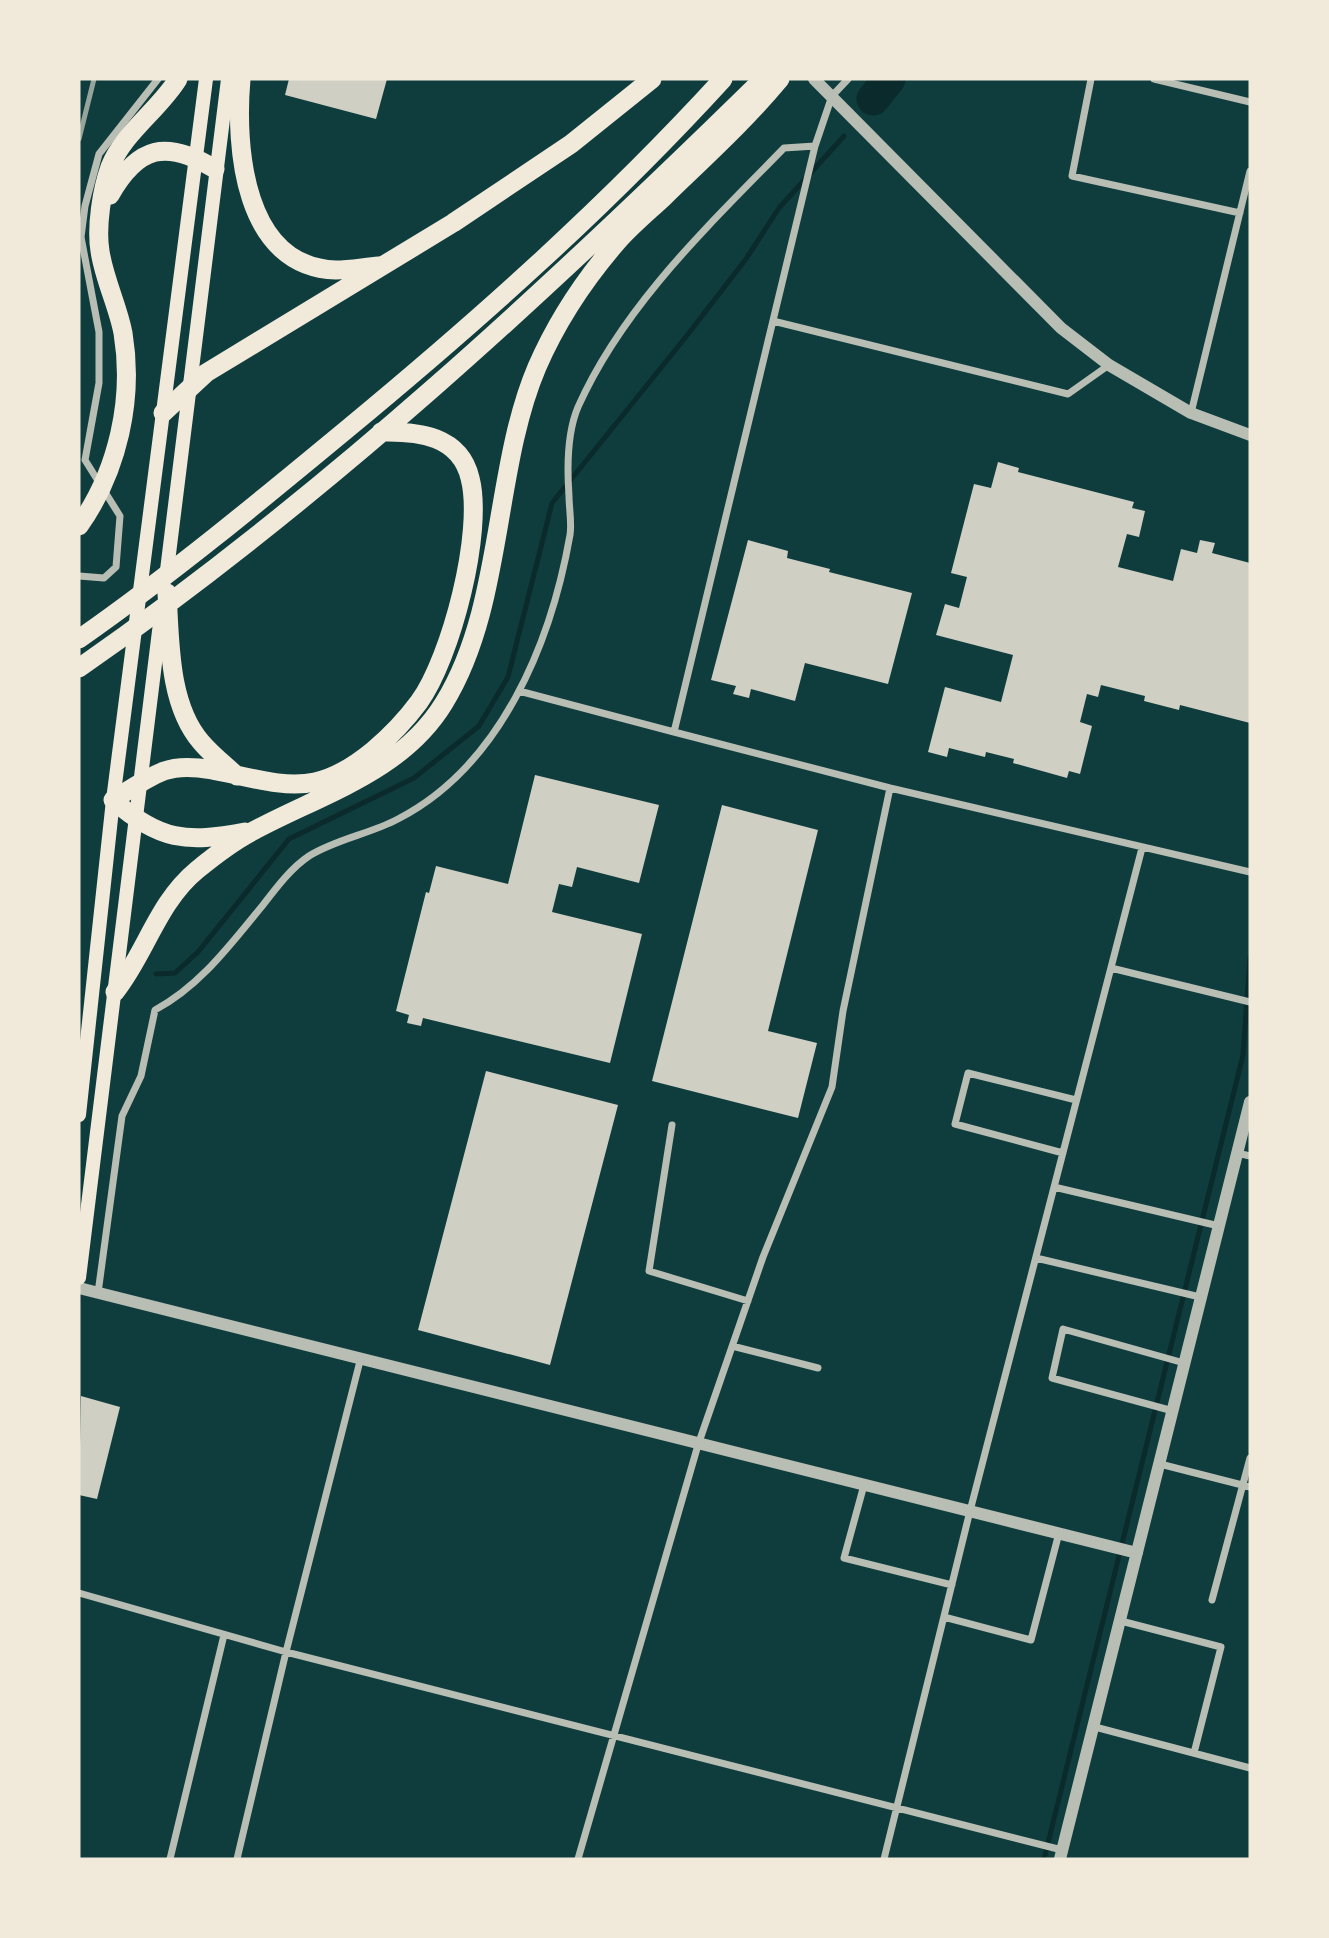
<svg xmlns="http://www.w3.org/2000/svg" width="1329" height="1938" font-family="'Source Sans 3',sans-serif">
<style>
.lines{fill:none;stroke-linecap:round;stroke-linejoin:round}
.stream{stroke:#0a2a2b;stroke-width:5}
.river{stroke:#0a2a2b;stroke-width:33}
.building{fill:#cfcfc3}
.minor{stroke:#b8beb3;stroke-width:7}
.tertiary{stroke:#b8beb3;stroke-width:12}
.secondary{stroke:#f1e9da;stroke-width:14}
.trunk{stroke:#f1e9da;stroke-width:19}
.rail{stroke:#97a49c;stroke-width:5}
</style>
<rect width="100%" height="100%" fill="#0f3d3e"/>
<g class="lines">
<path class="stream" d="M156,974L175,973L198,952L289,839L414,778L479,726L508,677L552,503L685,338L746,259L779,208L844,136
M1044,1859L1243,1055L1250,957"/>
<path class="river" d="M873,99L889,79"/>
</g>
<path class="building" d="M289,79H387L376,119L285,95Z
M998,462L1019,468L1018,472L1134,502L1132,508L1145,511L1139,537L1127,534L1118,567L1173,581L1181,549L1197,553L1200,540L1215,543L1212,553L1250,563V723L1180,705L1179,710L1144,701L1145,696L1101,685L1098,697L1087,694L1080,722L1092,726L1080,774L1069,771L1067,778L1013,763L1014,759L986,752L985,757L949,748L947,757L928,752L945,687L1001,702L1013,655L936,635L945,604L959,608L967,577L951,573L974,484L991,488Z
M748,540L788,551L787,558L830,569L829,572L912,593L888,684L805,663L795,701L751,689L749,698L733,694L736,686L711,680Z
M535,775L659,805L639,883L577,867L572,887L559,884L552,912L642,934L610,1063L423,1018L421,1026L407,1023L409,1015L396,1011L426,892L429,893L436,866L508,884Z
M722,805L818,830L768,1031L817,1043L798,1118L652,1081Z
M486,1071L618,1105L550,1365L418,1330Z
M81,1396L120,1407L97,1499L79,1495Z"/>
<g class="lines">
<path class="minor" d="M848,79L832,96L815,146L674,732L890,788L1250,872
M1091,79L1072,176L1240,213
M1154,79L1250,102
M773,321L1068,394L1109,365
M1191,413L1250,171
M79,576L104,578L116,567L120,516L85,460L99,383V332L81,237L85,206L99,154L158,79
M519,691L674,732
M1111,968L1250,1002
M672,1125L649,1271L748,1301
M1063,1153L955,1124L968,1073L1076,1100
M1237,1153L1250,1156
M1054,1187L1219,1226
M1036,1258L1200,1297
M98,1293L122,1116L141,1076L155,1010C200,986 230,945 263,905C276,888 291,868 309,856C336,839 370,834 398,819C501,766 551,643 570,535C572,523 569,508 569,496C567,468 567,433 578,407C623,306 708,226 784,148L815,146
M732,1346L818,1368
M1173,1411L1052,1378L1063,1329L1184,1363
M1160,1464L1250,1487
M864,1485L844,1558L952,1585
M79,1593L286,1652L1062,1850
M1212,1600L1250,1458
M944,1617L1031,1640L1059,1533
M1121,1621L1221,1647L1194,1753
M1095,1727L1250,1768
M170,1859L224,1635
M237,1859L286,1652L360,1361
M578,1859L698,1445L763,1257L832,1087L843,1011L890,788
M884,1859L970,1511L1142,848"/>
<path class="tertiary" d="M814,79L1061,328L1109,365L1191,413L1250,435
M79,1288L1137,1553
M1060,1859L1250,1102"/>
<path class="secondary" d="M166,578L228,79
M79,1115L113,800L206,79
M79,1278L161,615"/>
<path class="trunk" d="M241,79C235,147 243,267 336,270C350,270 365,267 379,266
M110,195C138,146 166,139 215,169
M163,413L206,373L453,223L571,144L652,79
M79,526C118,471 134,399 123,333C118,306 104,279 100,251C96,227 102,189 110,167C124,132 159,110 178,79
M167,593C170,639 168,704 201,742C211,754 225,765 237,776
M79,639C172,574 259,502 346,430C479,320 607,206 723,79
M79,668C326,496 548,290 763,79
M245,832C187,843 159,841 113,800C129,790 146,778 164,771C205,756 266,793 315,782C355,773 396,733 419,702C451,658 484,531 470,478C460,436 419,431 381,432
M115,992C146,953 157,903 197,870C214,856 235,840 255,830C322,794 402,772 444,703C504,606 493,470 537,367C557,321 585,279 617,242C631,226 648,212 664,197C704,158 745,121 780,79"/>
<path class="rail" d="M79,139L94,79"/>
</g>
<rect width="1329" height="1938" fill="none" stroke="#f1e9da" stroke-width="161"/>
</svg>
